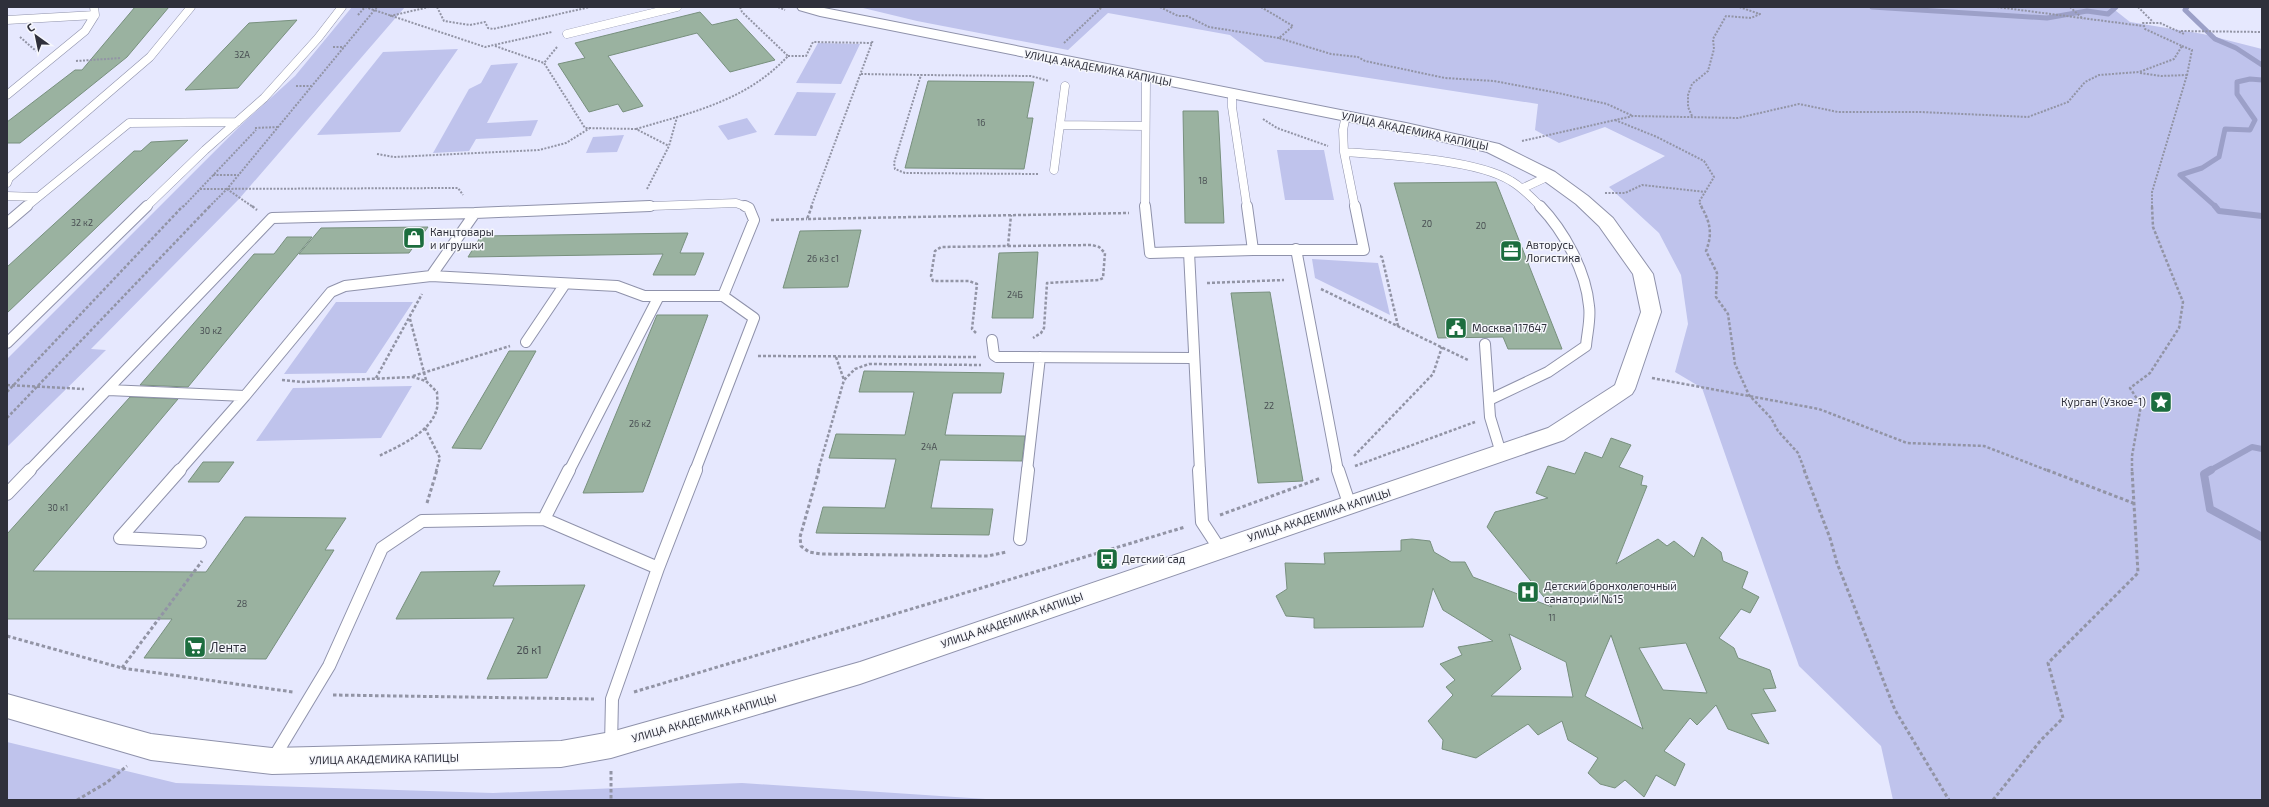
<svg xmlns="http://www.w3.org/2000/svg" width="2269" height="807" font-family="'Exo 2',sans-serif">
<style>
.green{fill:#bfc3ec}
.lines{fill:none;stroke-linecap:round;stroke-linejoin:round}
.stream-far2{stroke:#9ca0c8;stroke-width:5}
.stream-far1{stroke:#9ca0c8;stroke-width:6}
.stream{stroke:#9ca0c8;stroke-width:8}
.building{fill:#9ab2a0;stroke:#78907e;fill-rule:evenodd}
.service-far2-casing{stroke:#8f92ab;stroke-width:9}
.service-far1-casing{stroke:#8f92ab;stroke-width:12}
.service-casing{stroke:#8f92ab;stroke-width:14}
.tertiary-casing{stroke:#8f92ab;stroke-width:2}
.path-far2{stroke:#9294a5;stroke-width:2;stroke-dasharray:2 1.5;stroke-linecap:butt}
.path-far1{stroke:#9294a5;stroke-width:2.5;stroke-dasharray:3 2;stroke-linecap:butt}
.path{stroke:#9294a5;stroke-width:3;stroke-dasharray:3.5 2.5;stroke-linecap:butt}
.service-far2{stroke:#fff;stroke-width:8}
.service-far1{stroke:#fff;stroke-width:10}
.service{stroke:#fff;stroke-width:12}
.tertiary{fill:#fff;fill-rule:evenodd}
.labels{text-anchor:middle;stroke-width:3;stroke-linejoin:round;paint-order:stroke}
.number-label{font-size:9px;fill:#4a5054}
.street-label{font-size:11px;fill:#2f303b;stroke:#f6f7fc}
.poi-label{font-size:11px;fill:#2f303b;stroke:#f6f7fc;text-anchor:start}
.near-number-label{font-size:11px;fill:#4a5054}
.near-poi-label{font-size:13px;fill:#2f303b;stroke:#f6f7fc;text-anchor:start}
</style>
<rect width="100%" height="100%" fill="#e6e8fe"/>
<path class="green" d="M352,7H405L239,199L91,349L106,350L7,447V359L242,124L295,76Z
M859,7H2111L2130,22L2203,34L2262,49V800H1893L1881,746L1799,666L1702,388L1675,372L1688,324L1681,275L1659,233L1609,187L1665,156L1605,127L1559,143L1535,130L1538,104L1265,62L1230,35L1108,13L1068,50L917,21Z
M818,43L860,44L841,84L796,83Z
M458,49L400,132L317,135L383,52Z
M518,63L487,123L538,120L531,136L476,139L469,151L433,153L469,89L481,83L491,65Z
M797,92L836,93L816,136L774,135Z
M747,118L757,132L728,140L718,126Z
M624,135L617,152L586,153L593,137Z
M1277,150H1324L1334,200H1285Z
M1312,259L1378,263L1390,315L1315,278Z
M336,302H413L366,373L284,374Z
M412,386L381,438L256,441L293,388Z
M7,742L176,783L493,793L742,783L1001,800H7Z"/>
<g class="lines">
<path class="stream-far2" d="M1872,7L2047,18L2087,11L2108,14L2116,7
M2187,7L2185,10L2215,39L2236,48L2262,65
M2216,207L2180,175L2202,168L2219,157L2225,129L2250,130L2255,120L2237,94V82L2250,79L2262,80"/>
<path class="stream-far1" d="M2215,206L2219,211L2262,216
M2209,471L2252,447L2262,449"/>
<path class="stream" d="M2211,470L2204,474L2210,509L2262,537"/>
</g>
<path class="building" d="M135,7H169L127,57L20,143H7V122L75,70H82Z
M700,12L712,25L737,19L775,60L730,72L697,33L608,56L643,106L623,112L618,104L589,112L558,64L585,58L575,43Z
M297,20L238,88L185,90L249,23Z
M928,81L1034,82L1027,118H1033L1024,169L905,168Z
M1183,111H1218L1224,223H1185Z
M188,140L7,313V267L134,151H141L151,142Z
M1496,182L1562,349H1508L1503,337L1438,338L1394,183Z
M428,227L409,253L299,254L321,228Z
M861,230L848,287L783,288L800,231Z
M688,233L680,253H704L695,275H653L663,254L468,257L481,236Z
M287,237H312L188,387L140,385L254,254H274Z
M1038,252L1033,318H992L999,253Z
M1270,292L1303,481L1258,483L1231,293Z
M657,315H708L643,492L583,493Z
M509,351H536L481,449L452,448Z
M864,371L1004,373L1001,393H953L945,435L1025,436L1022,461L940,460L931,508L993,509L989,535L816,533L823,507L885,508L896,459L829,458L836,434L905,435L914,392H859Z
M130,397L178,399L33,571L206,572L245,517L346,518L325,550H334L266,659L144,658L172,619H7V534Z
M1611,438L1631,445L1619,467L1643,476L1641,485L1647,486L1616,564L1658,539L1667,546L1674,541L1694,557L1702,537L1721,552L1723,561L1748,572L1742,588L1759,597L1750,613L1741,609L1719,638L1734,648L1738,658L1770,670L1776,688L1763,689L1776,711L1751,714L1769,744L1728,729L1716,705L1697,725L1690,718L1664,751L1685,764L1675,786L1656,775L1644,797L1625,780L1615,788L1600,784L1588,773L1598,758L1568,740L1562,721L1538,735L1528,724L1476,758L1442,749L1443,740L1428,721L1453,695L1446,687L1455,680L1440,664L1462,655L1458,647L1493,641L1443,610L1433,588L1423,627L1314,628V618L1286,616L1276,596L1287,589L1285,563L1325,564L1324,553L1401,551V540L1412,539L1430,541L1434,552L1451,562H1465L1473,577L1552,607L1487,527L1495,512L1548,498L1536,493L1548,466L1575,474L1585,452L1602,458ZM1509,634L1566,662L1573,697L1491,696L1521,669ZM1611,635L1643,729L1585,696ZM1686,643L1707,693L1663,690L1639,648Z
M203,462H234L219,482H188Z
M500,571L493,586L585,585L547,678L487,679L514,618L396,619L421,572Z"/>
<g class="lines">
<g class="service-far2-casing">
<path id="service-far2" d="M7,20L95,15
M567,34L677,7
M1232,93V107L1247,207
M7,95L85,31L95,15L94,7
M1346,115L1343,130L1344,152C1387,155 1476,159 1511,181C1523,188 1532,198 1541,207
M1060,125L1145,126
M1344,152L1355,207
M1054,170L1065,86
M7,183L9,178L150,57L191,7
M1523,188L1549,176
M7,196L37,197
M26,207L129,123L237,122
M146,207L205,150L264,98L318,38L342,7
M624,207L736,203L747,207
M1145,207L1146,78"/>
</g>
<g class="service-far1-casing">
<path id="service-far1" d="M650,206L475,213L431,276L617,286L644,296H723L754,220L749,208L745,206
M1145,206L1150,253L1253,250
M1247,206L1253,250H1364L1355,206
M7,223L27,206
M1296,249L1338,471
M1189,252L1200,471
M992,340L994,355L997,357L1193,358
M526,342L565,284
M7,343L147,206
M1485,344L1490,417L1501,453
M108,390L245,396L179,471
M245,396L331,292L345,286L431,276
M1489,400L1548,372L1586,346C1587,333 1591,319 1589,306C1586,271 1564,231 1540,206
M29,471L272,218L475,213
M569,471L659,296
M695,471L754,318L723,296
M1027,471L1040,357"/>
</g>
<g class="service-casing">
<path id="service" d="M180,470L120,538L200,542
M569,470L544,519L658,568
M1199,470L1202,522L1219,548
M1338,470L1350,506
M7,494L30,470
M1020,539L1028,470
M611,745L612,699L658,568L696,470
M273,759L329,666L382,548L422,521L544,519"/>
</g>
<g class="tertiary-casing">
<path id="tertiary" d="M797,7H819L1406,123L1499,144L1555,172L1588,196L1613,218L1653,274L1661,312L1635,389L1632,394L1564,440L860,684L611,758L561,767L272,774L151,760L7,718V694L151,734L272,748L561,741L611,732L860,662L1548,428L1615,385L1641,312L1633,274L1599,226L1576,204L1543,180L1487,152L1406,133L820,16L799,10Z"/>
</g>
<path class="path-far2" d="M365,7L485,47L552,32
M437,7L444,21L470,25L485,22L488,28L493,29L590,7
M778,7L785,10
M1160,7L1178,16H1187L1209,27L1279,38
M1261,7L1293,26L1279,38L1331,54L1358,57L1365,61L1445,78L1494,81L1558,93L1607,104L1633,116
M1997,7L2143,26
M2070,7L2083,19
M2138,7L2153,22
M358,15L365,7
M390,16L429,7
M2181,31L2262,32
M20,37L36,51
M1064,43L1102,7
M495,46L544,63
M333,47H344
M557,47L544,63L585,128L636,129L669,146
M788,56H806L813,42L872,43
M76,61L121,58
M2140,73L2161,76L2187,75
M861,74L921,75
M296,86H311
M1692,116L1688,107V95L1692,84L1708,71L1714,49L1713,39L1726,16L1751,18L1760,14L1739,7
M1263,119L1277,128L1328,146
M1615,120L1657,137L1704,161L1714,177L1699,202L1702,207
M255,128L278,127
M636,129C693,112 746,101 788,56L742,12L740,7
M1522,141L1633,116L1738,118L1799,104L1838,112H1921L2028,117L2068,102L2085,82L2099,75L2139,72L2174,59L2182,46L2145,29L2143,23H2160L2184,34
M377,154L394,157L539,150L566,143L590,128
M1038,174L905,173L895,169L894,163L921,75L1031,76L1049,81
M213,175H239
M200,189L458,188L463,195
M227,189L253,207
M647,189L669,146L677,117
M1605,193H1625L1642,185L1706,192
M183,207L256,130
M209,207L227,189L377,7
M811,207L873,40
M2152,207V192L2187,75L2192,50L2182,46"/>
<path class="path-far1" d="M252,206L257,210
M812,206L807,219L1129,213
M1701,206C1710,222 1713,233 1706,251L1717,273L1716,297L1728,314L1735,364L1749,395L1771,418L1778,431L1798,453L1805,471
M771,220L807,219
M1008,246L1092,245L1099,247L1105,253L1103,278L1099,280L1047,283L1044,328L1041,333L1033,338
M1380,256L1382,257L1398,326
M1207,283L1284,280
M1321,289L1468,360
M410,319L426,380
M976,333L972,329L977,284L969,281H933L931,276L935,251L941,247L1008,246L1011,215
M758,356L977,357
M836,357L844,380
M413,376L510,346
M376,378L422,294
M1652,378L1819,409L1907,443L1984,446L2049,471
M282,380L303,382L413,377L426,381L437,392C437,397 438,403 437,408C432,432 399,446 379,456
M7,385L84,389
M7,392L183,206
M7,418L210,206
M425,428L440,458L436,471
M1354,456L1433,374L1442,347
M1355,466L1475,422
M818,471L844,380L855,369L869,364L981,365
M2132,471V456L2141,405L2130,388L2150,373L2179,328L2183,302L2153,227L2152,206"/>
<path class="path" d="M819,470L800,537L801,546L809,552L821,554L988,556L1006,552
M1804,470L1830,538L1837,563L1895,710L1949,800
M2047,470L2133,503
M427,503L437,470
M1220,515L1321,478
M7,636L122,668L293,692
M122,668L202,561
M634,692L1185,527
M333,695L594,699
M611,771V800
M77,800L106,783L127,766
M1993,800L2041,740L2063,718L2048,663L2138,573L2132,470"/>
<use href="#service-far2" class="service-far2"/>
<use href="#service-far1" class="service-far1"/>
<use href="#service" class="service"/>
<use href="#tertiary" class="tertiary"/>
</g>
<defs>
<g id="shop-square" transform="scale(1.15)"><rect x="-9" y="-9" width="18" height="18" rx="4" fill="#1c6d3e" stroke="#f6f7fc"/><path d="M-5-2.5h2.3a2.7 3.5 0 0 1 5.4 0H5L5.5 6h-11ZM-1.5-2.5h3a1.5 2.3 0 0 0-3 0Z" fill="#fff"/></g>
<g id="office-square" transform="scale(1.15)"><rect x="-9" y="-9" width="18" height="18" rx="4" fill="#1c6d3e" stroke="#f6f7fc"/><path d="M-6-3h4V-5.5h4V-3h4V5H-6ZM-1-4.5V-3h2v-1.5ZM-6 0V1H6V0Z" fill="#fff"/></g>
<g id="civic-square" transform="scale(1.15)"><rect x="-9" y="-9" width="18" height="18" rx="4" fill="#1c6d3e" stroke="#f6f7fc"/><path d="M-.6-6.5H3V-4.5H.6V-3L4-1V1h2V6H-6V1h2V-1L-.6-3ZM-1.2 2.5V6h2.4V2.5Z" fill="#fff"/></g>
<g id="sight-square" transform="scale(1.15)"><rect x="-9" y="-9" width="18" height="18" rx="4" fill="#1c6d3e" stroke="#f6f7fc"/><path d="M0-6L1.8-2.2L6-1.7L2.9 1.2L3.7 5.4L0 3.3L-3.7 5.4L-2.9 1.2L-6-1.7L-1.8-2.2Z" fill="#fff"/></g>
<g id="bus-square" transform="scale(1.15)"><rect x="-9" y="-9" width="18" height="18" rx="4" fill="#1c6d3e" stroke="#f6f7fc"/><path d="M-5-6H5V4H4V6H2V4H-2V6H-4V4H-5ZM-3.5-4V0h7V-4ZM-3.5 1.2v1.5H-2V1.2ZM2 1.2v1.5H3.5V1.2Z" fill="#fff"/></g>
<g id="hospital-square" transform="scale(1.15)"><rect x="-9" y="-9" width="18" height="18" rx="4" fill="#1c6d3e" stroke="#f6f7fc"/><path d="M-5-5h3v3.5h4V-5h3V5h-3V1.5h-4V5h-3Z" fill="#fff"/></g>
<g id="supermarket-square" transform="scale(1.15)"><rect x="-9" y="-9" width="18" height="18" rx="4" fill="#1c6d3e" stroke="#f6f7fc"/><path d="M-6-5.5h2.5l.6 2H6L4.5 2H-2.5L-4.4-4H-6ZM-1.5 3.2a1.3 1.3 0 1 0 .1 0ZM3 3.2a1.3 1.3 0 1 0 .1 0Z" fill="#fff"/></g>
</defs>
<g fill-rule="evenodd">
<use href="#shop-square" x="414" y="238"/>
<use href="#office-square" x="1511" y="251"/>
<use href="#civic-square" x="1456" y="328"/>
<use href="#sight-square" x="2161" y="402"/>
<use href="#bus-square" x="1107" y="559"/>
<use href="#hospital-square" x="1528" y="592"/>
<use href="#supermarket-square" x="195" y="647"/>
</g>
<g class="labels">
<g class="number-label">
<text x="242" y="58">32А</text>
<text x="981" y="126">16</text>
<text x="1203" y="184">18</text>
<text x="82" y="226">32 к2</text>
<text x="1427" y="227">20</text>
<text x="1481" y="229">20</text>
<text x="823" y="262">26 к3 с1</text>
<text x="1015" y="298">24Б</text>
<text x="211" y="334">30 к2</text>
<text x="1269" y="409">22</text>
<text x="640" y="427">26 к2</text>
<text x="929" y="450">24А</text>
<text x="58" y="511">30 к1</text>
<text x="242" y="607">28</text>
<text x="1552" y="621">11</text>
</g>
<g class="street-label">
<text transform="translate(1098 68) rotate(11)" y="4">УЛИЦА АКАДЕМИКА КАПИЦЫ</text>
<text transform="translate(1415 131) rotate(12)" y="4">УЛИЦА АКАДЕМИКА КАПИЦЫ</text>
<text transform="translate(1319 515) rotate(-18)" y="4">УЛИЦА АКАДЕМИКА КАПИЦЫ</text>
<text transform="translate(1012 620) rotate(-19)" y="4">УЛИЦА АКАДЕМИКА КАПИЦЫ</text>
<text transform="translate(704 718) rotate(-16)" y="4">УЛИЦА АКАДЕМИКА КАПИЦЫ</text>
<text transform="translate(384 759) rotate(-1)" y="4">УЛИЦА АКАДЕМИКА КАПИЦЫ</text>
</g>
<g class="poi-label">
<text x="430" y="236">Канцтовары<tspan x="430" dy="13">и игрушки</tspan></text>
<text x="1526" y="249">Авторусь<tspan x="1526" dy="13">Логистика</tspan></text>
<text x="1472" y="332">Москва 117647</text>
<text x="2146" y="406" text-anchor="end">Курган (Узкое-1)</text>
<text x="1122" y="563">Детский сад</text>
<text x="1544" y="590">Детский бронхолегочный<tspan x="1544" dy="13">санаторий №15</tspan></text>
</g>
<g class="near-number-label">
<text x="529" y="654">26 к1</text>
</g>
<g class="near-poi-label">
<text x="210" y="652">Лента</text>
</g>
</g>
<rect width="2269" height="807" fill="none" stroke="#2f303b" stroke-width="16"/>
<g transform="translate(36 36) rotate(327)" stroke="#f6f7fc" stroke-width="3" paint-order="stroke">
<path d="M0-3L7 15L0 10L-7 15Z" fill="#2f303b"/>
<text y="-6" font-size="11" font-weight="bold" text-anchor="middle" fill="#2f303b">С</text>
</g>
</svg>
